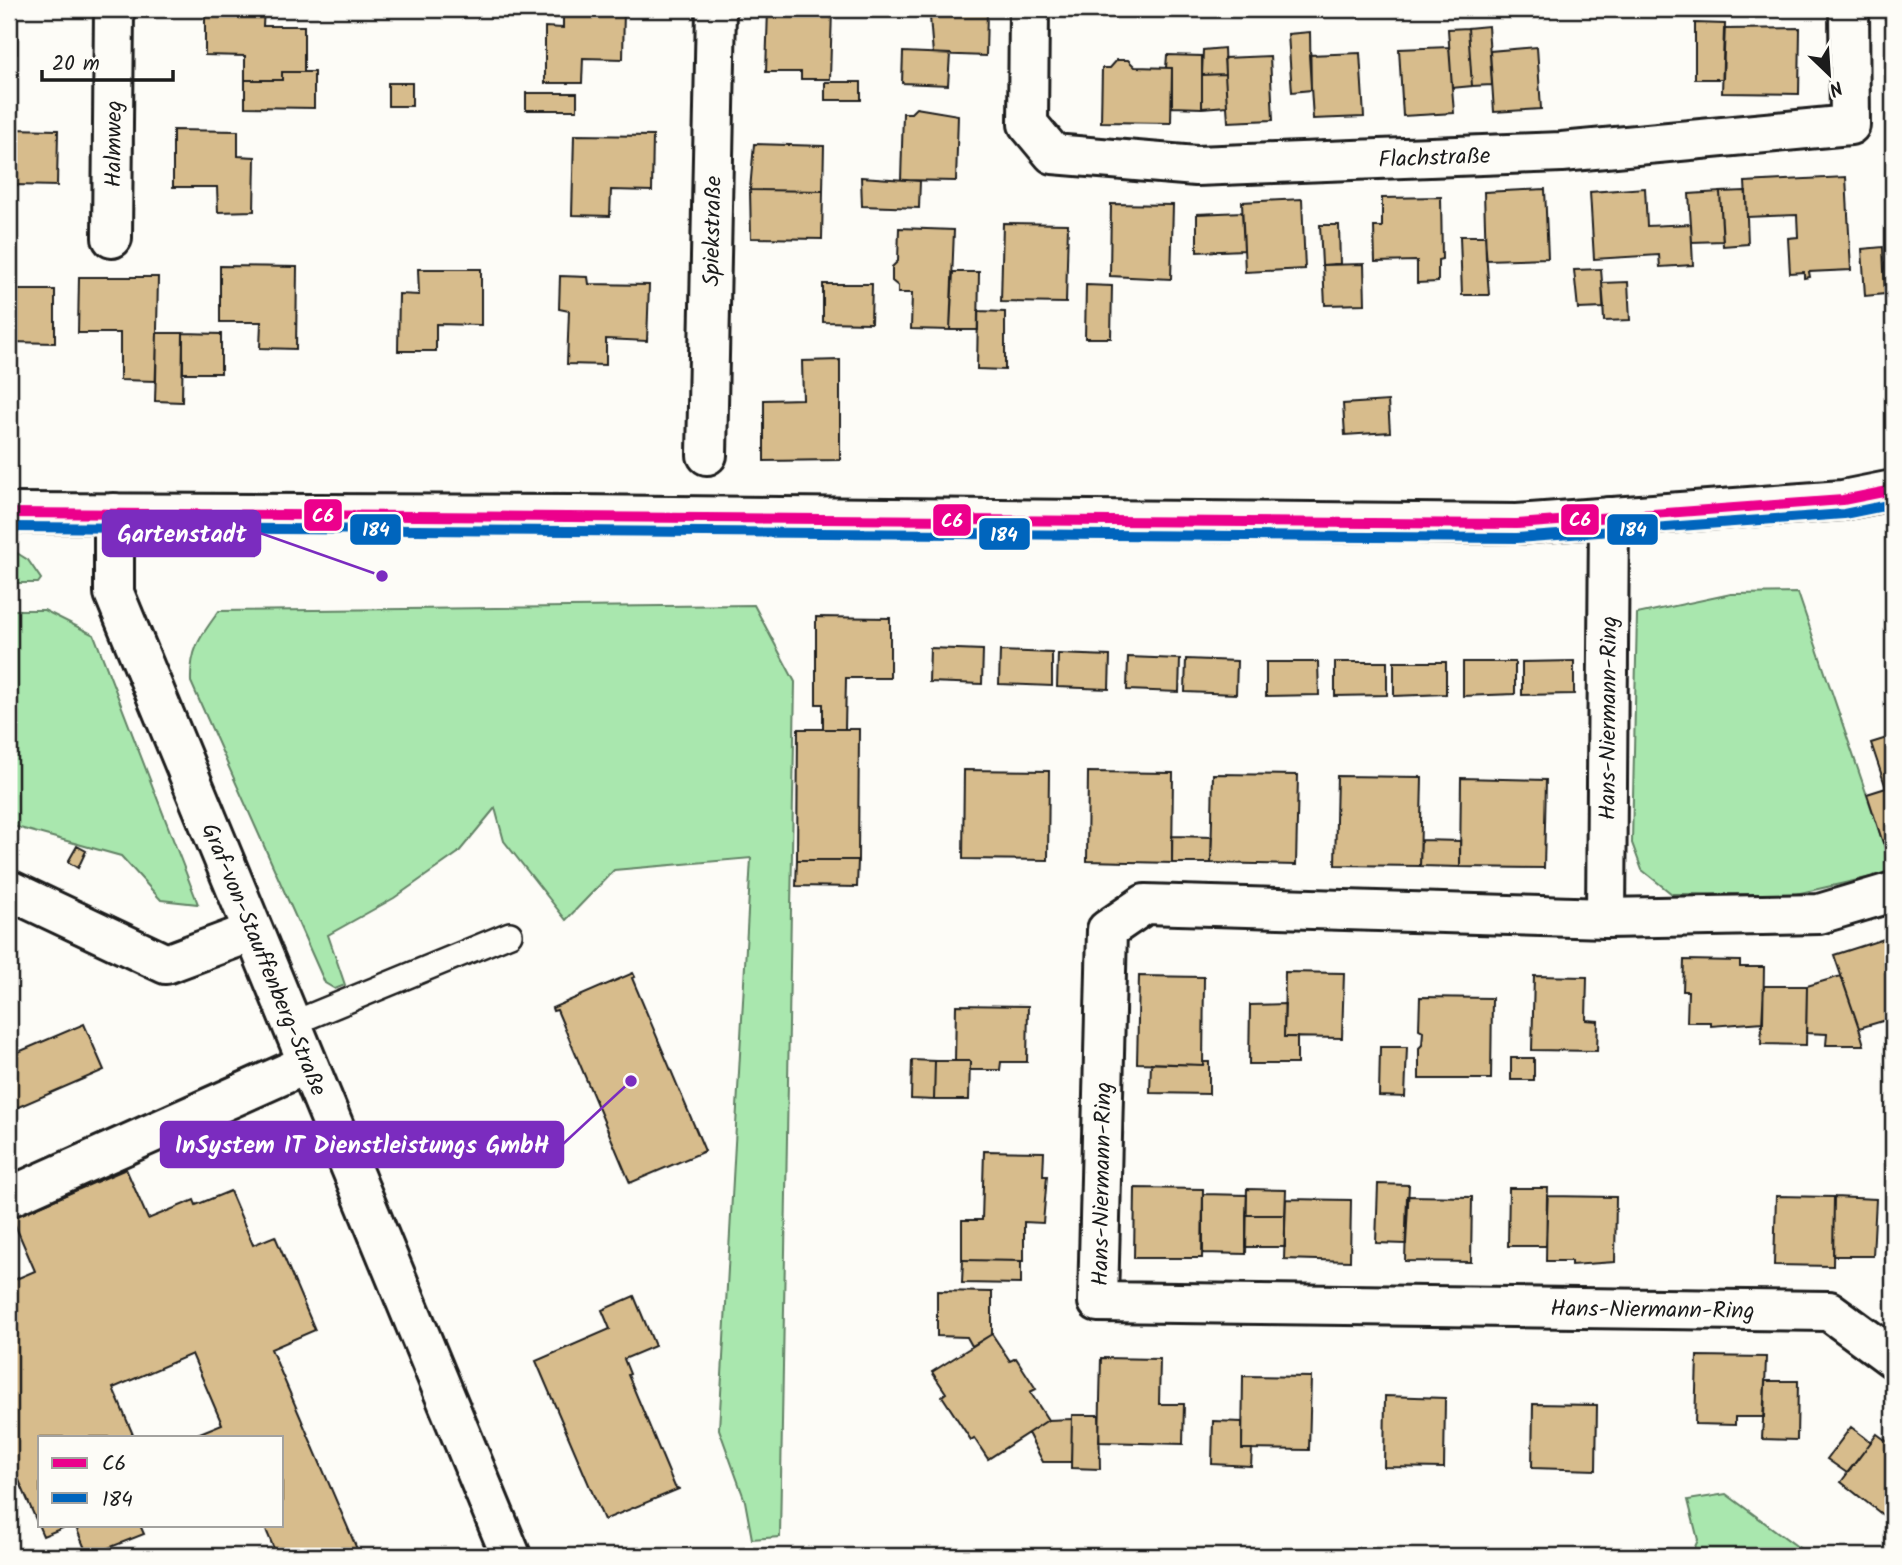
<svg xmlns="http://www.w3.org/2000/svg" width="1902" height="1565" font-family="Kalam,sans-serif">
<style>
.green{fill:#a9e7ae;stroke:#628265;stroke-width:2}
.building{fill:#d7bc8c;stroke:#1c1c1c;stroke-width:2}
.lines{fill:none;stroke-linecap:round;stroke-linejoin:round}
.service-casing{stroke:#1c1c1c;stroke-width:28}
.minor-casing{stroke:#1c1c1c;stroke-width:44}
.secondary-casing{stroke:#1c1c1c;stroke-width:44}
.service{stroke:#fdfcf7;stroke-width:23}
.minor{stroke:#fdfcf7;stroke-width:38}
.secondary{stroke:#fdfcf7;stroke-width:38}
.bus-1-casing{stroke:#fdfcf7;stroke-width:16}
.bus-2-casing{stroke:#fdfcf7;stroke-width:16}
.bus-1{stroke:#ec008c;stroke-width:10}
.bus-2{stroke:#0065bd;stroke-width:10}
.labels{text-anchor:middle;stroke-width:5;stroke-linejoin:round;paint-order:stroke}
.street-label{font-size:23px;fill:#1c1c1c;stroke:#fdfcf7}
.leader{fill:none;stroke:#7b2cbf;stroke-width:2.5}
.callout-dot{fill:#7b2cbf;stroke:#fdfcf7;stroke-width:2.5}
.callout{fill:#7b2cbf;stroke:#7b2cbf;stroke-width:2.5}
.callout-label{font-size:24px;text-anchor:middle;font-weight:bold;fill:#fff}
.line-badge{stroke:#fdfcf7;stroke-width:2.5}
.badge-label{font-size:19px;text-anchor:middle;font-weight:bold;fill:#fff}
</style>
<rect width="100%" height="100%" fill="#fdfcf7"/>
<filter id="ink" filterUnits="userSpaceOnUse"><feTurbulence type="fractalNoise" baseFrequency=".0143" numOctaves="2"/><feDisplacementMap in="SourceGraphic" scale="14" xChannelSelector="R" yChannelSelector="G"/><feConvolveMatrix kernelMatrix="1 2 1 2 8 2 1 2 1" color-interpolation-filters="sRGB"/></filter>
<g filter="url(#ink)">
<path class="green" d="M9,548L28,560L41,579L38,583H9Z
M1798,593L1893,872L1796,894H1672L1642,870L1632,843L1637,614L1731,594Z
M754,605L795,682L780,1537L752,1539L745,1501L719,1429L751,858L614,870L566,920L504,841L495,808L458,853L394,898L328,935L345,985L335,989L325,983L191,682C190,649 200,637 219,611Z
M9,610H44L94,635L198,904L161,900L121,856L9,825Z
M1726,1494L1810,1556H1691L1698,1540L1688,1500Z"/>
<path class="building" d="M9,9H17V54H9Z
M205,9H264L263,26H304V72H282V80H245V56L205,55Z
M563,9H624L623,59L583,58L582,83H545V27L563,28Z
M768,9H832L830,79H801V72H766Z
M934,9H987L986,56L933,54L930,17Z
M1558,9H1584V11L1558,12Z
M1695,23L1725,24L1723,79H1695Z
M1488,26L1492,85L1472,86L1468,28Z
M1468,28L1472,86L1452,88L1448,29Z
M1800,28L1799,94L1722,93L1724,29Z
M1310,32L1311,90L1292,92L1288,34Z
M1449,47L1454,113L1403,116L1399,49Z
M1537,47L1541,109L1494,112L1490,51Z
M1224,48L1225,74L1202,75L1203,50Z
M903,52L950,54L948,85L902,83Z
M1360,53L1364,117L1313,119L1309,55Z
M1167,55L1202,56V108L1172,107V68H1166Z
M1270,56L1273,120L1228,122L1224,58Z
M1117,60H1128L1135,67L1172,68L1171,123L1101,122L1102,68H1110Z
M282,72H314V108L245,107V80H282Z
M1225,74L1227,106L1202,108V75Z
M825,82H861V100H825Z
M388,83H412V106H388Z
M526,93H577V110H526Z
M916,108L958,115L956,181L901,180L903,113H911Z
M9,129L58,130L57,186L14,185V209L9,208Z
M173,130L238,131V156L255,157L254,211L218,212L217,187H173Z
M574,135L653,136L652,191L611,190L610,216L572,215Z
M754,144L824,146L823,191L750,190Z
M861,177L920,181L919,208L862,206Z
M1846,177L1851,270L1809,272L1810,277L1804,278V272L1790,273L1788,238L1798,237L1797,215L1747,217L1745,182Z
M1645,188L1647,226L1691,224L1693,265L1660,267L1659,255L1594,259L1590,192Z
M1545,189L1548,258L1486,260L1484,192Z
M750,190L823,191L822,239L751,238Z
M1746,191L1748,244L1723,246L1720,192Z
M1720,192L1723,241L1692,242L1689,194Z
M1441,197L1442,259L1438,260V282L1417,283V261L1375,262L1374,227H1382V198Z
M1302,199L1305,269L1245,272L1242,202Z
M1111,204L1173,205L1171,279L1110,276Z
M9,208L14,209V225H9Z
M1242,212L1244,250L1197,252V214Z
M1003,223L1068,224L1066,303L1001,302Z
M1320,225H1339L1340,264L1322,265Z
M899,228L954,230L950,330L911,329L912,293H898V286L892,281V267L898,261Z
M1460,236H1485L1489,295H1462Z
M1883,247L1885,294L1865,296L1862,249Z
M1364,264L1365,304L1325,305L1323,265Z
M220,266L297,267L296,349L260,348L261,322H220Z
M418,269H481V325L436,324V351H398L399,294L419,295Z
M1601,269L1604,308L1578,309L1574,270Z
M953,272H979L978,330H950Z
M560,276L588,277L589,284L649,285L647,341L606,339V365L567,364L569,311L559,309Z
M79,277H158L156,381L120,380V333H78Z
M1628,282L1630,320L1604,321L1602,283Z
M823,284H872L871,323L823,322Z
M1086,285L1112,286L1111,338H1085Z
M9,290H55V343L9,342Z
M978,311L1005,312V370L977,369Z
M157,333H183L182,402L155,401Z
M183,333L221,334V373H183Z
M840,360V460L764,461V400L803,399L802,361Z
M1388,401L1390,432L1345,435L1343,404Z
M816,617L890,618V678H846L845,729H823V704H816Z
M930,648L983,650L982,684L929,682Z
M1000,651L1052,653V686L999,684Z
M1058,654L1110,656L1109,689L1057,687Z
M1128,657L1180,659L1179,692L1127,690Z
M1186,659L1237,661L1236,694L1185,692Z
M1574,661V694L1522,695V662Z
M1266,662H1318L1319,695L1266,696Z
M1335,662H1387V695L1335,696Z
M1394,662H1446V694L1394,696Z
M1463,662H1515V694L1463,696Z
M798,729H859L858,860H797Z
M1893,736V839L1883,843L1867,794L1886,788L1871,743Z
M964,770L1049,771L1048,860L963,859Z
M1088,772L1173,773L1172,863L1087,861Z
M1213,774L1298,775L1296,865L1211,863Z
M1337,776L1422,777L1420,866L1335,865Z
M1461,778L1546,780L1544,868L1460,867Z
M1172,836L1212,837L1211,863H1172Z
M1421,840L1460,841V867L1420,866Z
M77,846L86,851L78,868L68,862Z
M797,860H858L857,887L796,886Z
M1893,936V1018L1859,1028L1834,955Z
M1684,960L1740,961V967H1764L1763,1022L1711,1026V1022H1687L1688,991H1683Z
M1285,972L1344,973L1342,1038L1284,1037Z
M633,973L635,977L632,978L705,1151L630,1183L557,1010L553,1011L552,1008Z
M1139,976L1204,977L1203,1065L1137,1063Z
M1534,976L1587,977L1586,1020L1598,1021L1597,1051L1532,1050Z
M1841,976L1859,1028L1864,1045H1826L1827,1034L1806,1033L1807,986Z
M1764,986H1807L1806,1045L1761,1044Z
M1420,997L1492,998L1491,1079H1419V1048L1422,1045L1423,1031L1419,1029Z
M1285,1004L1284,1037H1297V1064H1249L1250,1005Z
M956,1005L1028,1006L1027,1062H1001L1000,1070H970V1061H955Z
M84,1024L104,1070L9,1111V1056Z
M1380,1047H1407L1405,1097L1379,1096Z
M1511,1058H1534V1080H1511Z
M912,1060L935,1061L934,1100L911,1099Z
M935,1061H970L969,1100H934Z
M1204,1062H1209V1094L1150,1093L1151,1063L1203,1065Z
M984,1151L1044,1152L1043,1176H1047L1043,1223L1024,1222V1261L962,1260V1220H982Z
M126,1169L148,1219L194,1200L196,1205L230,1191L253,1245L275,1236L315,1330L271,1349L360,1556H277L264,1525H282V1437H190L222,1424L192,1354L113,1388L134,1437H40V1525H70L43,1536L9,1457V1282L35,1271L12,1218Z
M1378,1184L1409,1185L1406,1244L1376,1243Z
M1135,1188L1203,1189L1202,1258H1134Z
M1509,1188H1548L1546,1246H1508Z
M1247,1189L1286,1190L1285,1215H1246Z
M1203,1194L1247,1195L1246,1254L1203,1253Z
M1407,1196L1472,1197L1471,1262L1405,1261Z
M1547,1196L1616,1197L1615,1262L1571,1265V1261H1546Z
M1776,1196L1834,1197L1833,1266L1774,1265Z
M1834,1197L1876,1199L1873,1256H1833Z
M1286,1199L1351,1200L1350,1261L1284,1259Z
M1246,1215H1285V1247H1246Z
M963,1260L1021,1261V1284L962,1283Z
M937,1291L992,1292V1334L972,1346L967,1337L937,1336Z
M634,1296L655,1346L624,1359L630,1374L628,1375L675,1487L679,1489L604,1520L536,1361L610,1329L602,1310Z
M992,1334L1010,1361L1016,1358L1036,1389L1030,1392L1048,1420L988,1459L974,1438L971,1440L942,1396L946,1393L932,1372Z
M1697,1356L1766,1357L1764,1417H1735V1425L1695,1424Z
M1101,1358L1160,1359L1159,1404H1184L1183,1444L1099,1442Z
M1243,1376L1311,1377L1309,1450L1242,1449Z
M1765,1381H1798L1797,1440L1762,1439Z
M1385,1396L1445,1398L1444,1468L1384,1467Z
M1533,1404L1597,1405L1596,1470L1532,1468Z
M1072,1415H1099L1100,1469L1071,1468Z
M1072,1419L1071,1462H1043L1028,1433L1048,1420Z
M1213,1421L1242,1422V1449H1252L1251,1466L1212,1464Z
M1851,1427L1871,1442L1847,1473L1827,1459Z
M1877,1434L1888,1442L1893,1435V1523L1841,1482Z
M75,1525H140L144,1534L88,1556Z"/>
<g class="lines">
<g class="service-casing">
<path id="service" d="M291,1024L510,934"/>
</g>
<g class="minor-casing">
<g id="minor">
<path id="s1" d="M1029,9L1028,124L1053,154L1196,166L1562,152L1850,125L1849,9"/>
<path id="s2" d="M112,238L114,9"/>
<path id="s3" d="M707,455L716,9"/>
<path id="s4" d="M114,513V593L511,1556"/>
<path d="M9,890L166,964L252,932"/>
<path id="s5" d="M1893,892L1819,914L1606,918L1145,904L1107,930L1098,1302L1829,1311L1893,1358"/>
<path id="s6" d="M1606,918L1609,517"/>
<path d="M9,1197L307,1064"/>
</g>
</g>
<g class="secondary-casing">
<path id="secondary" d="M9,513L574,515L1517,524L1843,500L1893,490"/>
</g>
<use href="#service" class="service"/>
<use href="#minor" class="minor"/>
<use href="#secondary" class="secondary"/>
<g class="bus-1-casing">
<path id="bus-1" d="M9,513L1517,524L1843,500L1893,490"/>
</g>
<g class="bus-2-casing">
<path id="bus-2" d="M9,527L1517,538L1844,514L1893,504"/>
</g>
<use href="#bus-1" class="bus-1"/>
<use href="#bus-2" class="bus-2"/>
</g>
</g>
<g class="labels">
<g class="street-label">
<text dy="8" stroke="none"><textPath href="#s2" startOffset="94">Halmweg</textPath></text>
<text dy="8" stroke="none"><textPath href="#s1" startOffset="536">Flachstraße</textPath></text>
<text dy="8" stroke="none"><textPath href="#s3" startOffset="224">Spiekstraße</textPath></text>
<text dy="8" stroke="none"><textPath href="#s6" startOffset="200">Hans-Niermann-Ring</textPath></text>
<text dy="8" stroke="none"><textPath href="#s4" startOffset="476">Graf-von-Stauffenberg-Straße</textPath></text>
<text transform="translate(1101 1184) rotate(-89)" y="8">Hans-Niermann-Ring</text>
<text dy="8" stroke="none"><textPath href="#s5" startOffset="1724">Hans-Niermann-Ring</textPath></text>
</g>
</g>
<path class="leader" d="M382 576L260 533M631 1081L563 1144"/>
<g class="callout-dot">
<circle cx="382" cy="576" r="7"/>
<circle cx="631" cy="1081" r="7"/>
</g>
<g class="callout">
<rect x="103" y="511" width="157" height="45" rx="7"/>
<rect x="161" y="1122" width="402" height="45" rx="7"/>
</g>
<g class="callout-label">
<text x="182" y="542">Gartenstadt</text>
<text x="362" y="1153">InSystem IT Dienstleistungs GmbH</text>
</g>
<g class="line-badge">
<rect x="303" y="498" width="40" height="34" rx="7" fill="#ec008c"/>
<rect x="1560" y="503" width="40" height="33" rx="7" fill="#ec008c"/>
<rect x="932" y="503" width="40" height="34" rx="7" fill="#ec008c"/>
<rect x="1606" y="513" width="53" height="33" rx="7" fill="#0065bd"/>
<rect x="349" y="513" width="53" height="33" rx="7" fill="#0065bd"/>
<rect x="978" y="517" width="53" height="34" rx="7" fill="#0065bd"/>
</g>
<g class="badge-label">
<text x="323" y="522">C6</text>
<text x="1580" y="526">C6</text>
<text x="952" y="527">C6</text>
<text x="1633" y="536">184</text>
<text x="376" y="536">184</text>
<text x="1004" y="541">184</text>
</g>
<rect width="1902" height="1565" fill="none" stroke="#fdfcf7" stroke-width="35"/>
<rect x="18" y="18" width="1867" height="1530" fill="none" stroke="#1c1c1c" stroke-width="2.5" filter="url(#ink)"/>
<rect x="38" y="1436" width="245" height="91" fill="#fdfcf7" stroke="#a3a29f" stroke-width="2"/>
<rect x="52" y="1458" width="35" height="10" fill="#ec008c" stroke="#a3a29f" stroke-width="2"/>
<text x="102" y="1470" font-size="21" fill="#1c1c1c">C6</text>
<rect x="52" y="1493" width="35" height="10" fill="#0065bd" stroke="#a3a29f" stroke-width="2"/>
<text x="102" y="1506" font-size="21" fill="#1c1c1c">184</text>
<g transform="translate(1829 74) rotate(155)" stroke="#fdfcf7" stroke-width="5" paint-order="stroke">
<path d="M0-5L12 26L0 18L-12 26Z" fill="#1c1c1c"/>
<text y="-10" font-size="19" font-weight="bold" text-anchor="middle" fill="#1c1c1c">N</text>
</g>
<path d="M42 70v10h131v-10" fill="none" stroke="#1c1c1c" stroke-width="3.5"/>
<text x="52" y="70" font-size="21" fill="#1c1c1c" stroke="#fdfcf7" stroke-width="5" paint-order="stroke">20 m</text>
</svg>
